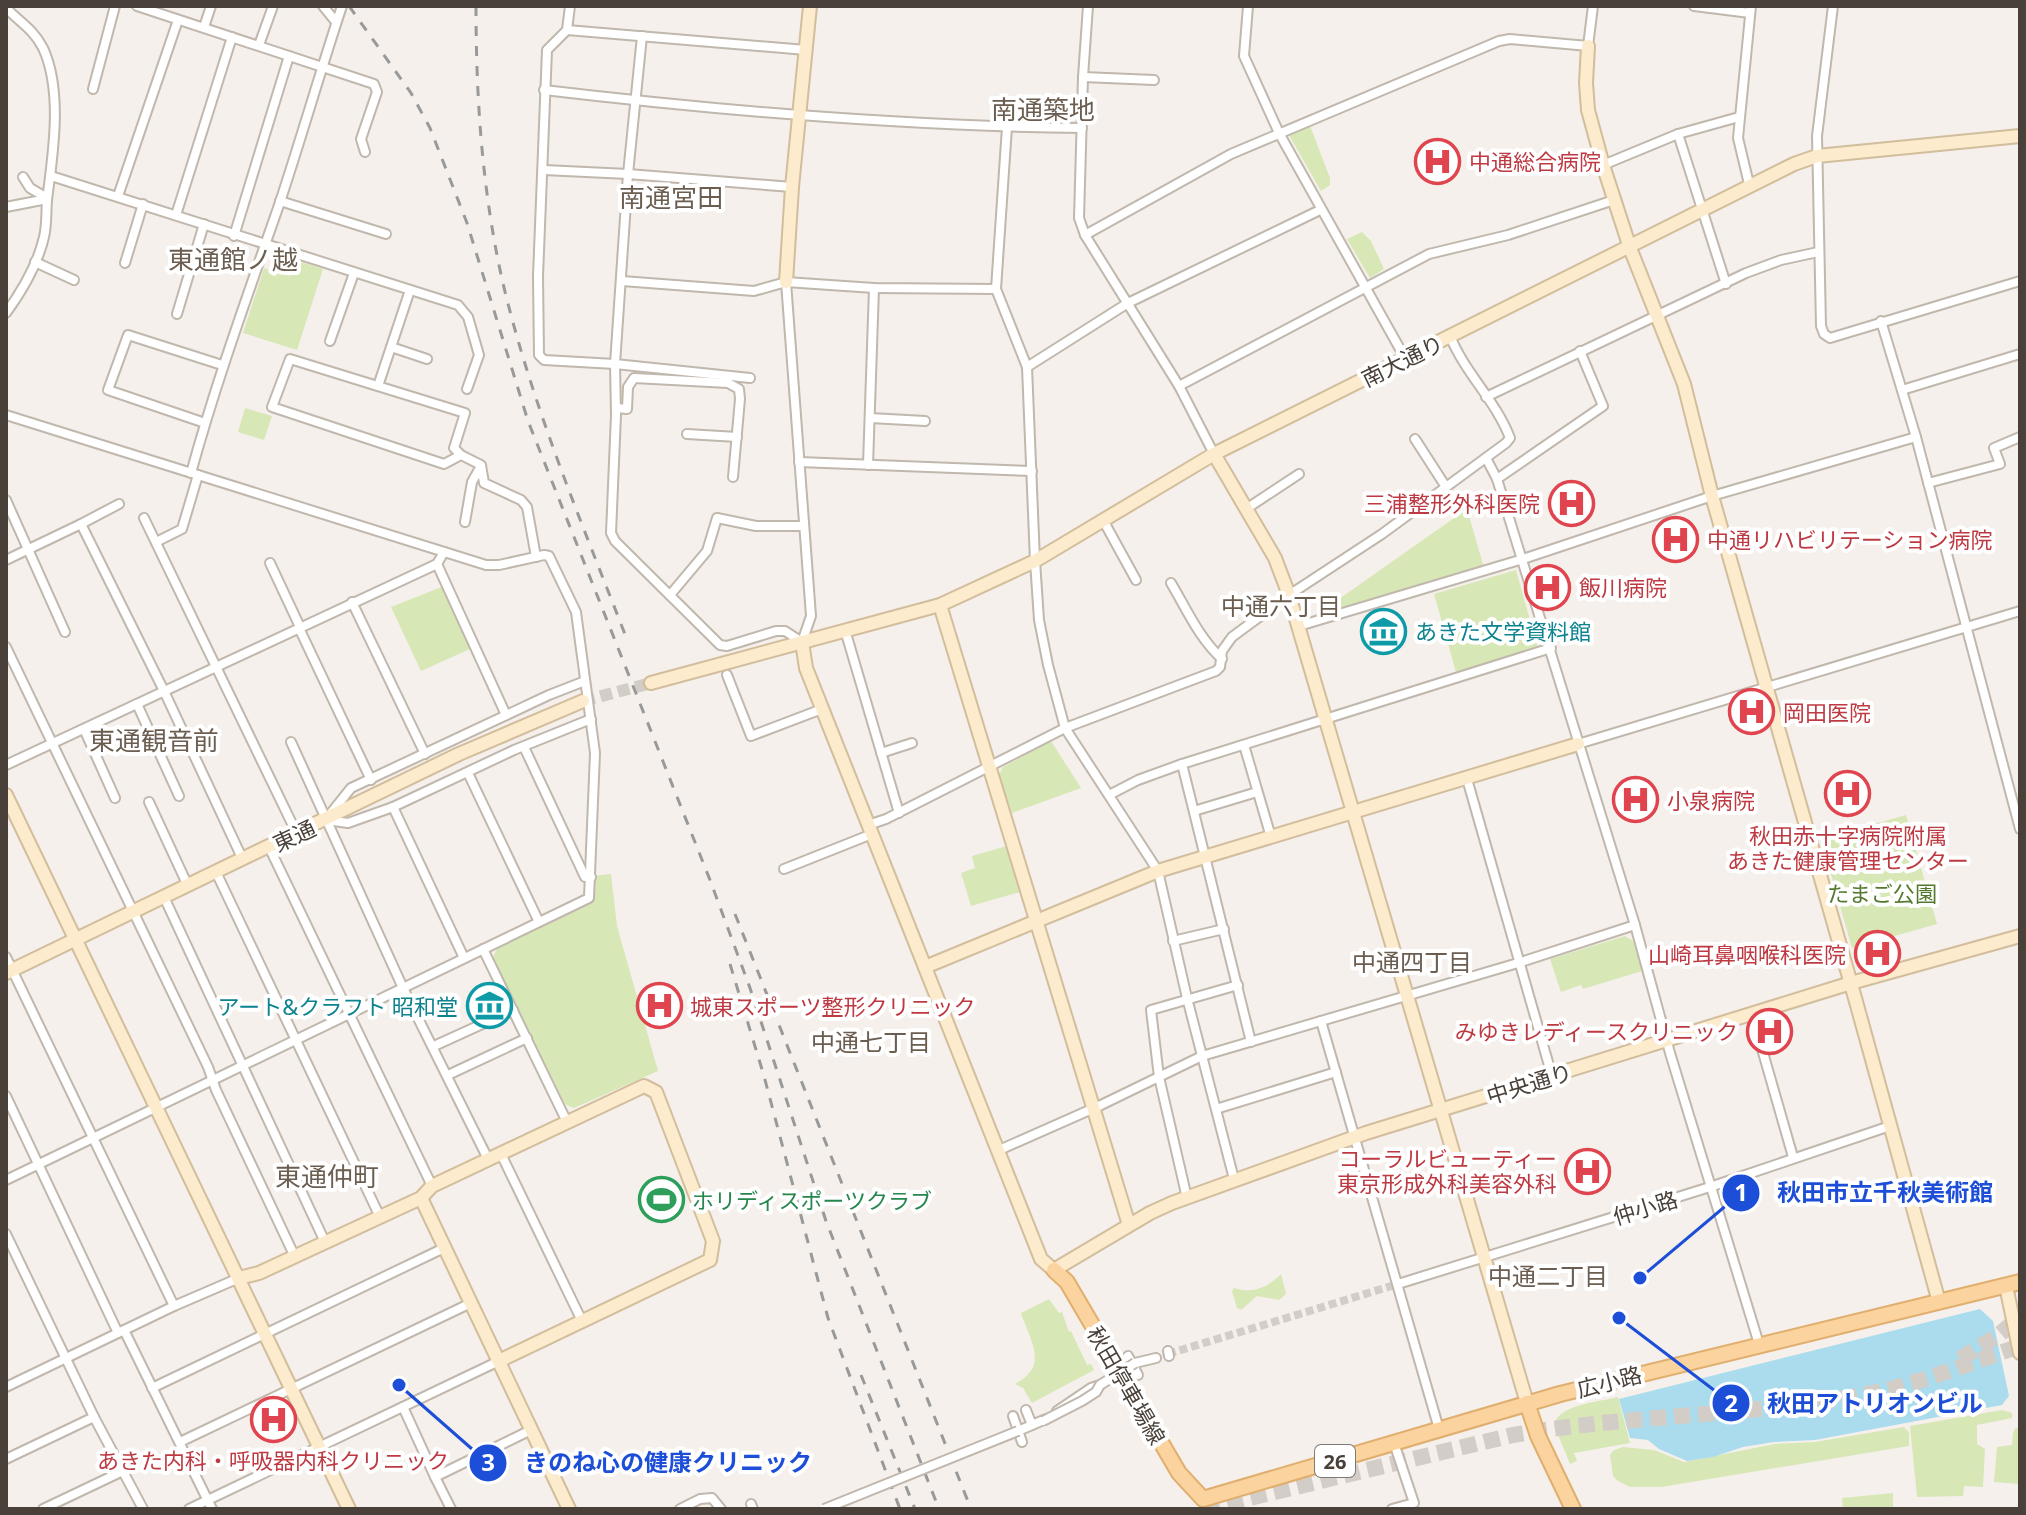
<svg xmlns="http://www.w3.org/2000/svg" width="2026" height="1515" viewBox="0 0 2026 1515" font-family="'Noto Sans','Noto Sans JP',sans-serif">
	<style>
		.green { fill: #d7e7b6 }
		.water { fill: #aadcee }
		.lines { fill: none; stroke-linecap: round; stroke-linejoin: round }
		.street-tunnel { stroke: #d3cdc7; stroke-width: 8; stroke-dasharray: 8 4; stroke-linecap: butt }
		.secondary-tunnel { stroke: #d3cdc7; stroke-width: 12; stroke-dasharray: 12 6; stroke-linecap: butt }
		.highway-tunnel { stroke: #d3cdc7; stroke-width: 16; stroke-dasharray: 16 8; stroke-linecap: butt }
		.street-casing { stroke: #c0b7ad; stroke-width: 12 }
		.secondary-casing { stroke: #d2bd9c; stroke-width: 16 }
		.primary-casing { stroke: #e0ae6e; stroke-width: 18 }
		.street { stroke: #fff; stroke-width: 8 }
		.secondary { stroke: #fcebcd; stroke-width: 12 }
		.primary { stroke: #fad39e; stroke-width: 14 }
		.rail { stroke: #999; stroke-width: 3; stroke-dasharray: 10 10; stroke-linecap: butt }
		.street-bridge-casing { stroke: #c0b7ad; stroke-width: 12; stroke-linecap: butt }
		.street-bridge { stroke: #fff; stroke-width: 8 }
		.labels { text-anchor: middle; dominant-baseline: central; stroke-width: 8; stroke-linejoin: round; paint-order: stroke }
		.shield { fill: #fff; stroke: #807974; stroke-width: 2 }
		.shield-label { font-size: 20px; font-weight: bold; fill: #494039 }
		.health-label { font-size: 22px; fill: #be3a42; stroke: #fff; text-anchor: start }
		.street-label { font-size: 22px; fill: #494039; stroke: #fff }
		.culture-label { font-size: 22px; fill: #0d838f; stroke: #fff; text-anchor: start }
		.park-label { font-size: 22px; fill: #54792d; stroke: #fff }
		.leisure-label { font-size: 22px; fill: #27864d; stroke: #fff; text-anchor: start }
		.neighbourhood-label { font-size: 24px; fill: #6b5d50; stroke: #fff }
		.quarter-label { font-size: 26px; fill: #6b5d50; stroke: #fff }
		.leader { fill: none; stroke: #1d4ed8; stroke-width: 3 }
		.callout-dot { fill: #1d4ed8; stroke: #fff; stroke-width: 3 }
		.mark-label { font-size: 24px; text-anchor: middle; font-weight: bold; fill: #fff }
		.callout-label { font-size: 24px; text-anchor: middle; font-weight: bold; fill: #1d4ed8; stroke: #fff; stroke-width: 8; stroke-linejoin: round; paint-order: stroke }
	</style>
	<rect width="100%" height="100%" fill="#f5f0eb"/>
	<g class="green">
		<polygon points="1310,126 1330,178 1330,185 1321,191 1289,135"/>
		<polygon points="1362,232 1371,241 1384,269 1370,278 1347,239"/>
		<polygon points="295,260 323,269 297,350 243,333 264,268 290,276"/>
		<polygon points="245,408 272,416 264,440 238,432"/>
		<polygon points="1467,509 1484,568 1343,611 1339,599"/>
		<polygon points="1516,570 1538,649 1456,672 1434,594"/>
		<polygon points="444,586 472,648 421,671 391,607"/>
		<polygon points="1051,741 1081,788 1012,813 999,775 1003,767"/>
		<polygon points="1906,815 1937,924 1852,948 1821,839"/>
		<polygon points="1007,846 1020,892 971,906 961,873 975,868 972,856"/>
		<polygon points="611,874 617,926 658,1071 574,1108 565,1104 493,957 497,949 591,903 593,876"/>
		<polygon points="1625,936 1633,941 1642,971 1583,989 1581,985 1561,992 1550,959"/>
		<path d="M1281,1274L1286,1294L1279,1300L1257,1296L1241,1310L1237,1308L1232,1291L1234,1288C1253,1294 1267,1288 1281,1274Z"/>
		<path d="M1049,1299L1059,1313L1062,1312L1069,1332L1071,1331L1087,1365L1091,1364L1094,1370L1032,1403L1023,1388L1015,1384C1050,1366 1030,1341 1021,1313Z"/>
		<path d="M1618,1397L1630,1443L1574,1453L1577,1461L1570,1464L1554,1425C1559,1404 1599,1402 1618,1397Z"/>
		<polygon points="2002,1410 2012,1413 2012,1418 1977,1425 1977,1444 1985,1449 1983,1487 1964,1486 1963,1496 1917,1497 1910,1426"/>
		<polygon points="1904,1427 1909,1432 1909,1446 1661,1487 1630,1487 1618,1481 1613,1476 1610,1455 1614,1450 1623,1447 1654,1450 1684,1462 1775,1444 1815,1442"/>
		<polygon points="2016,1428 2020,1429 2020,1484 1994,1482 1997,1447 2012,1445 2013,1432"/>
		<polygon points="1893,1493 1893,1509 1843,1509 1842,1498"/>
	</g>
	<polygon class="water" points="1980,1309 1993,1321 2009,1396 2002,1405 1815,1440 1774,1442 1743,1447 1713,1457 1687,1461 1659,1449 1648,1440 1630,1438 1619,1399"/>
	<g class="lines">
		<polyline class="street-tunnel" points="1168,1354 1398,1284"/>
		<polyline class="secondary-tunnel" points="583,701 651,683"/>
		<g class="highway-tunnel">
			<polyline points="1960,1359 2000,1334 2020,1317"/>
			<path d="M1204,1509L1513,1435C1629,1415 1747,1416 1863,1395C1917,1385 1969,1363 2020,1346"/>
		</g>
		<defs>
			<g id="street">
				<polyline points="137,6 374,84 377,92 361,139 365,152"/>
				<polyline points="323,6 336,22"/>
				<polyline points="570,6 567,30 547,50 538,276 539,355 544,360 615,364 750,378"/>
				<polyline points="1088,6 1083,77 1079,218 1085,235 1179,386 1214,454"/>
				<polyline points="1248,6 1244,56 1279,133 1405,358"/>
				<polyline points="1694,6 1750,13"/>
				<polyline points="1833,6 1817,136 1821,326 1824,334 1830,338 2020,281"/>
				<path d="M6,8C20,22 34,30 43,48C63,91 53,154 47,200C46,212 47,225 44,237C38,263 22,291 6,313"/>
				<polyline points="204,27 211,6"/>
				<polyline points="567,30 806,50"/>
				<polyline points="642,36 628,174 615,364 616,415 611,533 615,541 720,645 727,646 776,631 785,631 802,642 811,616 786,282"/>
				<polyline points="259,45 273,6"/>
				<polyline points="1083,77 1154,80"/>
				<polyline points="93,89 115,6"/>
				<path d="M544,90C722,111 902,126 1082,128"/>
				<polyline points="1007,127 996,289 1027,367 1035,561 1039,620 1048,665 1065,728 1158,871 1187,998 1234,1179"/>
				<polyline points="1678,134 1726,284"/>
				<polyline points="1603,165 1678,134 1739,117"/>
				<polyline points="544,170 628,174 792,187"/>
				<polyline points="51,176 458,305 468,317 479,355 467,389"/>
				<polyline points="23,177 30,188 47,198"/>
				<polyline points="1749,184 1738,138 1751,6"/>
				<polyline points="118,196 178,20"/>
				<polyline points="280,201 386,234"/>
				<polyline points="6,207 47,199"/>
				<polyline points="176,215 232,37"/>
				<polyline points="1085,235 1231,154 1499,41 1510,39 1588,46 1593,6"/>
				<polyline points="234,236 289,56"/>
				<polyline points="35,262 74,280"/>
				<polyline points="125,263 143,204"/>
				<polyline points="622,281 754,291 786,282 874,288 996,289"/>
				<polyline points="177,314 204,224"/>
				<polyline points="1881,321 1916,437 2020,829"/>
				<polyline points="330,341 354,273"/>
				<polyline points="391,347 427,359"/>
				<polyline points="1027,367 1128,303 1320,210"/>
				<polyline points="378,386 410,290"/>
				<polyline points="1179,386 1429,254 1508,235 1614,200"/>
				<polyline points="1902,390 2020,354"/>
				<polyline points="1486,397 1746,273 1781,260 1818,252"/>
				<polyline points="616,408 627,409 628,387 634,378 728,383 739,389 740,399 733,477"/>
				<polyline points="6,415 486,565 499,565 544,555 549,556 576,612 595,753 589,898 6,1180"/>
				<polyline points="870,418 925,421"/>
				<polyline points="205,423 108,390 128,335 222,365"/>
				<polyline points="687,434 737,437"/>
				<polyline points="1415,439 1446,487"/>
				<polyline points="461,455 454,448 465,413 290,359 272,407 444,464 461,455 481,465 484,483 521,500 527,507 536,557"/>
				<polyline points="1486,458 1497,479 1635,925 1670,1053 1759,1344"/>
				<polyline points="799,462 1032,471"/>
				<polyline points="868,465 874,288"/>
				<path d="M191,473C216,382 248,294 279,205C301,139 320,72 342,6"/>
				<polyline points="1497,479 1603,406 1580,351"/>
				<polyline points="1928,483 2000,464 1994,448 2020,437"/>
				<polyline points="6,500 65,632"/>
				<polyline points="1246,509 1299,474"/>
				<polyline points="144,518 297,834"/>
				<polyline points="1103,520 1136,580"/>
				<polyline points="465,522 472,482 481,466"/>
				<polyline points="81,524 119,504"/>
				<polyline points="156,542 182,529 198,475"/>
				<polyline points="6,560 81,524 164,691 243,860"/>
				<polyline points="270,563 300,627"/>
				<polyline points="437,564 506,715"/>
				<path d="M1171,583C1187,610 1199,638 1222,659"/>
				<polyline points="670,595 707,551 717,518 756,526 804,526"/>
				<polyline points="352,602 425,754"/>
				<polyline points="1299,626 1523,559 1712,496 1916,437"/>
				<polyline points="299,628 371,780"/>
				<polyline points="845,630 899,813"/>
				<polyline points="6,647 208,1067 216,1090 295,1257"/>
				<polyline points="727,675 751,736 822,709"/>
				<polyline points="137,704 179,796"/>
				<polyline points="84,729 115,798"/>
				<polyline points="291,742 403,988 488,1159"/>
				<polyline points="1578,744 2020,611"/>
				<polyline points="1244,745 1271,837"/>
				<polyline points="524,747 585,877 591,877"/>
				<polyline points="881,753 912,743"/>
				<polyline points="1182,764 1251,1042"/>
				<polyline points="6,765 437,564 444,552"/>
				<polyline points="468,773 539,922"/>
				<polyline points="1467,779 1552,1076"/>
				<polyline points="1109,795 1138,780 1182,764 1551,648"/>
				<polyline points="149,802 188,886"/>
				<polyline points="393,807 464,958"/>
				<polyline points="1194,811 1257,792"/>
				<polyline points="331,813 351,788 549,695 585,681"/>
				<polyline points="326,820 348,823 393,807 514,750 591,719"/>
				<path d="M868,825L886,819L1065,728L1216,671L1220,667L1222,651L1232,637L1289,595L1382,534L1506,443L1510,438C1496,401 1465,373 1450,336"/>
				<polyline points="269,847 432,1186"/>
				<polyline points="784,869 872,834"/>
				<polyline points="216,872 380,1217"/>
				<polyline points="164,897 325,1242"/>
				<polyline points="1173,941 1224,929"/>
				<polyline points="483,949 567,1122"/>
				<polyline points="6,957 174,1306"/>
				<polyline points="1752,1014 1793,1157"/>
				<polyline points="1321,1021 1439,1429"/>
				<polyline points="434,1046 513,1010"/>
				<polyline points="448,1075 527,1038"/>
				<polyline points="6,1096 118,1333"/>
				<polyline points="1216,1109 1336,1072"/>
				<polyline points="997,1151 1101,1105 1202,1056 1518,963 1635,925"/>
				<polyline points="501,1154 582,1321"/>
				<polyline points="1187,1198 1159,1077 1151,1010 1238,985"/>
				<polyline points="6,1234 94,1417 143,1509"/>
				<polyline points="1398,1284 1710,1187 1890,1126"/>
				<polyline points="124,1330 212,1509"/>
				<polyline points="1168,1351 1169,1356"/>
				<polyline points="1128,1356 1138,1375"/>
				<polyline points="1135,1363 1156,1358"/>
				<polyline points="6,1387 174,1306 239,1278"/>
				<polyline points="152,1388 444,1248"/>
				<polyline points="403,1407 435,1477"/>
				<polyline points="1026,1410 1032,1425"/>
				<polyline points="1057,1411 1091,1388 1100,1385"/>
				<polyline points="1013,1416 1022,1442"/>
				<polyline points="1018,1431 1046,1419"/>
				<polyline points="180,1442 471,1303"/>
				<polyline points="6,1459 94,1417"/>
				<polyline points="751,1504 753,1509"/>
				<polyline points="43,1509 125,1470"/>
				<polyline points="189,1509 499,1361"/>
				<polyline points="451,1509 435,1477 531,1430"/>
				<polyline points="680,1509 700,1499 712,1498 721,1509"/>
				<polyline points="1392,1509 1414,1503 1394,1443"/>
			</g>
			<g id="secondary">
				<polyline points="1588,46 1586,83 1588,110 1603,165 1630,248 1684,384 1712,496 1855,998 1939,1302"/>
				<polyline points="786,282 792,187 810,6"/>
				<polyline points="1214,454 1275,558 1289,595 1527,1403"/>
				<polyline points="940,605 1129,1225"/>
				<polyline points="802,642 806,668 1041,1259 1054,1270 1150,1213 1172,1203 1366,1133 1851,983 2020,936"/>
				<polyline points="651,683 940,605 1035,561 1214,454 1794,164 1817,156 2020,136"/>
				<polyline points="6,795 349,1509"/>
				<polyline points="925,967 1158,871 1578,744"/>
				<polyline points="6,973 459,754 583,701"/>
				<polyline points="421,1198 569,1509"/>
				<polyline points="239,1278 259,1273 421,1198 432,1186 644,1086 656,1092 713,1241 710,1260 499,1361"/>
				<polyline points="2006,1286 2020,1353"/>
			</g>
			<g id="primary">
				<polyline points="1054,1270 1067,1282 1179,1473 1203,1499 1560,1394 2020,1282"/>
				<polyline points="1527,1403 1538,1436 1573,1509"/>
			</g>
		</defs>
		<use href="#street" class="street-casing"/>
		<use href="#secondary" class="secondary-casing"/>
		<use href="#primary" class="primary-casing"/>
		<use href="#street" class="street"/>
		<use href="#secondary" class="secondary"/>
		<use href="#primary" class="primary"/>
		<g class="rail">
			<polyline points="349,6 411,93 430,128 467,223 528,421 710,880 750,988 826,1221 939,1509"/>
			<path d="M476,6C476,98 482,189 502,279C531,404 582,523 628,642"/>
			<polyline points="735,914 971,1509"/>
			<polyline points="730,964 764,1076 828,1318 900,1509"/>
			<polyline points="861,1375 915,1509"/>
		</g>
		<defs>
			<g id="street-bridge">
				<polyline points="1043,1421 1082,1401 1096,1392 1100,1385 1135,1363"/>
				<polyline points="824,1509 1018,1431"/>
			</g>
		</defs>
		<use href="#street-bridge" class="street-bridge-casing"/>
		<use href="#street-bridge" class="street-bridge"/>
	</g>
	<defs>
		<symbol id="hospital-ring" viewBox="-11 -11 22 22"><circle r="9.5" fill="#fff" stroke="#e0444e" stroke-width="1.5"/><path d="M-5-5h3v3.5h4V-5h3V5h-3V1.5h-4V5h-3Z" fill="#e0444e"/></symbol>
		<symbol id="museum-ring" viewBox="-11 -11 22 22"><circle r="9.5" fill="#fff" stroke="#0f9aa8" stroke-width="1.5"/><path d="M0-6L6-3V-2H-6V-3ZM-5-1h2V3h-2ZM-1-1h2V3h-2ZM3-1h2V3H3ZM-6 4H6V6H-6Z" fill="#0f9aa8"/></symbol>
		<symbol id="stadium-ring" viewBox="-11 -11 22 22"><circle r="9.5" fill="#fff" stroke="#2e9e5b" stroke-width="1.5"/><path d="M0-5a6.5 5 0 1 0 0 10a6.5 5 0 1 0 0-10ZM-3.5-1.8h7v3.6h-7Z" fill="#2e9e5b"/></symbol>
	</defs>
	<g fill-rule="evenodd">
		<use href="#hospital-ring" x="1412" y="136" width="51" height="51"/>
		<use href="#hospital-ring" x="1546" y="478" width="51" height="51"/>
		<use href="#hospital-ring" x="1650" y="514" width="51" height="51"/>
		<use href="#hospital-ring" x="1522" y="562" width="51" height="51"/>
		<use href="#museum-ring" x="1358" y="606" width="51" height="51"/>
		<use href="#hospital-ring" x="1726" y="686" width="51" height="51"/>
		<use href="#hospital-ring" x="1822" y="768" width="51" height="51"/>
		<use href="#hospital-ring" x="1610" y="774" width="51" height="51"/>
		<use href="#hospital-ring" x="1852" y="928" width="51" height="51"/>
		<use href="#museum-ring" x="464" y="980" width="51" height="51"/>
		<use href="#hospital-ring" x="634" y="980" width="51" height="51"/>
		<use href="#hospital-ring" x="1744" y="1006" width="51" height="51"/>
		<use href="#hospital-ring" x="1562" y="1146" width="51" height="51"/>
		<use href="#stadium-ring" x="636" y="1174" width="51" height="51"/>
		<use href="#hospital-ring" x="248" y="1394" width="51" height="51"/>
	</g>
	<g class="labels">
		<rect class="shield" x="1315" y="1445" width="40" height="32" rx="6"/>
		<g class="shield-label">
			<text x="1335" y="1461">26</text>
		</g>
		<g class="health-label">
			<text x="1469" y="161">中通総合病院</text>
			<text x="1540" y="503" text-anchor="end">三浦整形外科医院</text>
			<text x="1707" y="539">中通リハビリテーション病院</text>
			<text x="1579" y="587">飯川病院</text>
			<text x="1783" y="712">岡田医院</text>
			<text x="1667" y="800">小泉病院</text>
			<text x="1848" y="835" text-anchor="middle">秋田赤十字病院附属<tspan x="1848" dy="25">あきた健康管理センター</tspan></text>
			<text x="1846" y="954" text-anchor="end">山崎耳鼻咽喉科医院</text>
			<text x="690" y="1006">城東スポーツ整形クリニック</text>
			<text x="1738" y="1031" text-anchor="end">みゆきレディースクリニック</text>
			<text x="1557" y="1158" text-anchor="end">コーラルビューティー<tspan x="1557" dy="25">東京形成外科美容外科</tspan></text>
			<text x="273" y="1460" text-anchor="middle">あきた内科・呼吸器内科クリニック</text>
		</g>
		<g class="street-label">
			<text transform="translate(1402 360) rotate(-26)">南大通り</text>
			<text transform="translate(294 835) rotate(-25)">東通</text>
			<text transform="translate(1529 1083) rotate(-17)">中央通り</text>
			<text transform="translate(1645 1207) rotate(-17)">仲小路</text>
			<text transform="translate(1609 1381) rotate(-14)">広小路</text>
			<text transform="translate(1127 1385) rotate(60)">秋田停車場線</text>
		</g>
		<g class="culture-label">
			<text x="1415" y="631">あきた文学資料館</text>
			<text x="458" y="1006" text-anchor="end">アート&amp;クラフト 昭和堂</text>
		</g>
		<g class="park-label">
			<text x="1882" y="893">たまご公園</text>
		</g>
		<g class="leisure-label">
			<text x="692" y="1200">ホリディスポーツクラブ</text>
		</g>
		<g class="neighbourhood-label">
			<text x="1281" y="605">中通六丁目</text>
			<text x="1412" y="961">中通四丁目</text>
			<text x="871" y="1041">中通七丁目</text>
			<text x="1548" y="1275">中通二丁目</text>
		</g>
		<g class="quarter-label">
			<text x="1043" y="109">南通築地</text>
			<text x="671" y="197">南通宮田</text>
			<text x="233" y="259">東通館ノ越</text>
			<text x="154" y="740">東通観音前</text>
			<text x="327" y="1176">東通仲町</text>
		</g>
	</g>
	<path class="leader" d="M1640 1278L1741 1193M1619 1318L1731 1403M399 1385L488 1463"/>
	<g class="callout-dot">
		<circle cx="1640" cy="1278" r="8"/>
		<circle cx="1619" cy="1318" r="8"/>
		<circle cx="399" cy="1385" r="8"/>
		<circle cx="1741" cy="1193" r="20"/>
		<circle cx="1731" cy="1403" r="20"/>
		<circle cx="488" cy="1463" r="20"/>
	</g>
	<g class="mark-label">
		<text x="1741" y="1201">1</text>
		<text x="1731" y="1412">2</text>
		<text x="488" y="1471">3</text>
	</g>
	<g class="callout-label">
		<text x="1885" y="1201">秋田市立千秋美術館</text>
		<text x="1875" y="1412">秋田アトリオンビル</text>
		<text x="668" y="1471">きのね心の健康クリニック</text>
	</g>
	<rect width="2026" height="1515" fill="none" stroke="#494039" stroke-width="16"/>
</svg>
